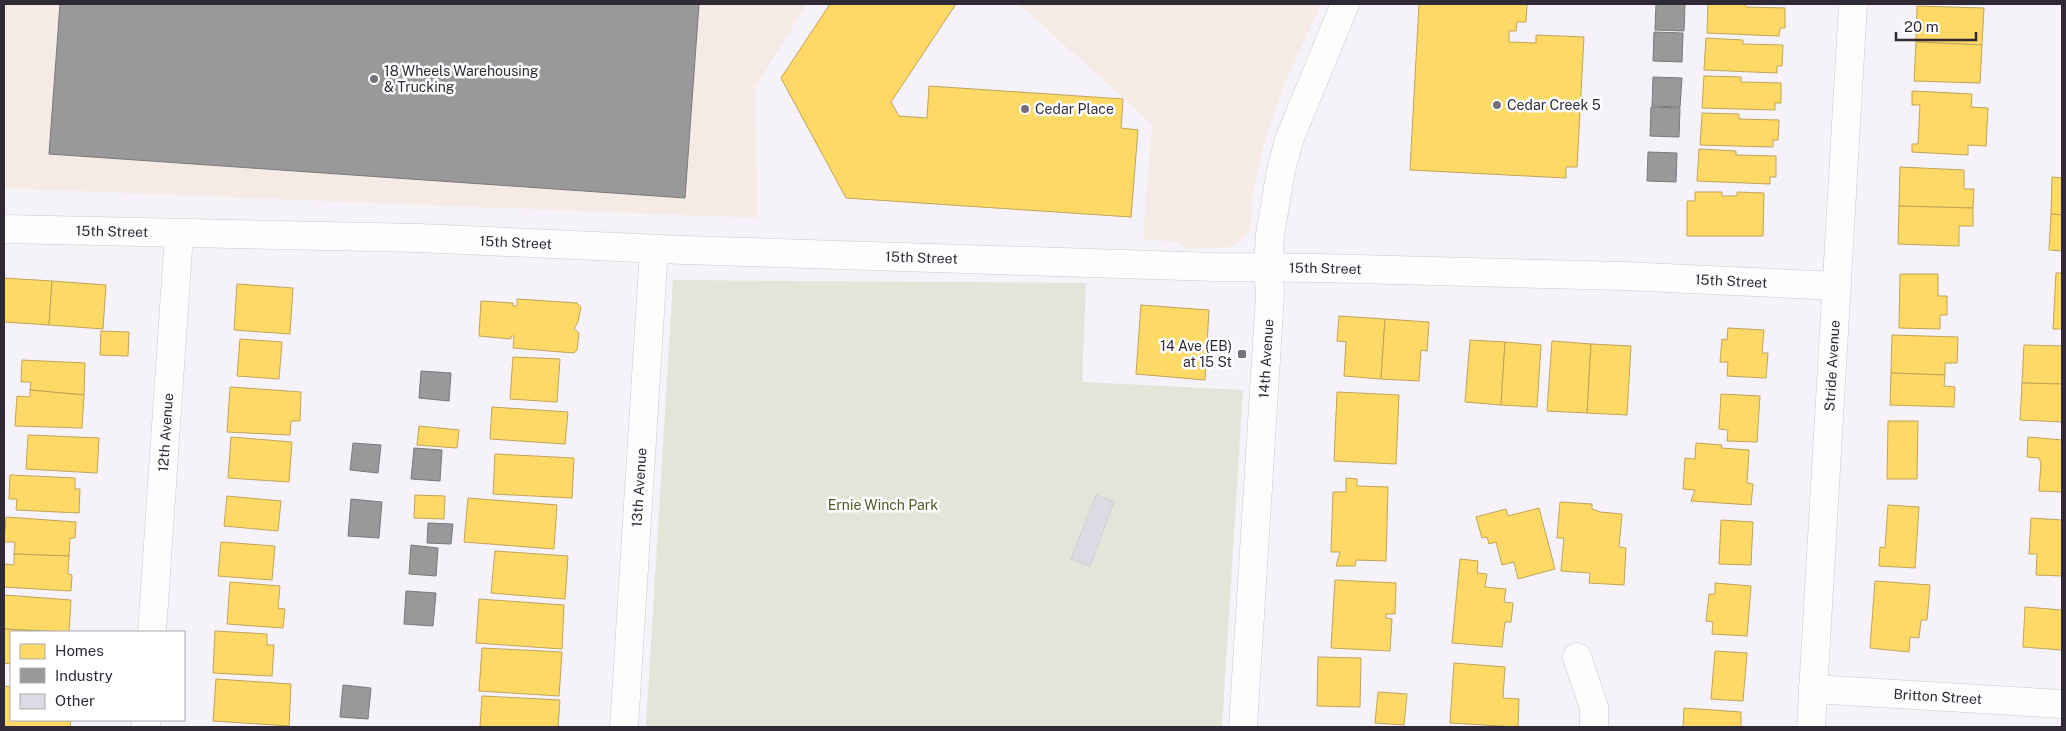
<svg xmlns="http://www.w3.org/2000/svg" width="2066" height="731" viewBox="0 0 2066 731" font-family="'Public Sans',sans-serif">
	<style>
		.industrial { fill: #f6eae4 }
		.green { fill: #e2e5d7 }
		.homes { fill: #ffd966; stroke: #c1a458 }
		.industry { fill: #999; stroke: #7a787c }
		.building { fill: #dddae3; stroke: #d2ced7 }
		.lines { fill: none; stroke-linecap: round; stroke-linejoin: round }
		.minor-casing { stroke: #cac7cf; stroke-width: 29 }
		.minor { stroke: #fefdfe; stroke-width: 28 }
		.poi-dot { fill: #75707b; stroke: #fff; stroke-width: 2 }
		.labels { text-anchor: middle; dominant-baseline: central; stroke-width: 5; stroke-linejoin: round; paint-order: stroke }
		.poi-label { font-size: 14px; fill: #302a37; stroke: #fff; text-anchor: start }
		.street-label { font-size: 14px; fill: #302a37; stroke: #fff }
		.park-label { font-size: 14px; fill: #505927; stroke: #fff }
	</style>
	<rect width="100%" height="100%" fill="#f5f2f9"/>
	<g class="industrial">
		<polygon points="4,4 807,4 756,86 757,218 4,188"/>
		<polygon points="1019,4 1321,4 1286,80 1265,140 1253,190 1250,229 1241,241 1230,247 1189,249 1177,242 1143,239 1152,124"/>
	</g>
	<polygon class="green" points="673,280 1086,283 1082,382 1243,390 1222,727 646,727"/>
	<g class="homes">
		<polygon points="830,4 956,4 891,102 899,116 927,118 929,86 1123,99 1121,128 1138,130 1131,217 846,198 781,78"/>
		<polygon points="1419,4 1527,4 1526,22 1517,22 1516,31 1509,31 1509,42 1536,43 1536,35 1584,37 1577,167 1566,167 1566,178 1410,170"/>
		<polygon points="1708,4 1745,4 1746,7 1785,8 1785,28 1780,28 1779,36 1707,33"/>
		<polygon points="1917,6 1984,8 1982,45 1916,42"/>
		<polygon points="1706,38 1743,40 1743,44 1783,45 1782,66 1777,66 1777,73 1704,70"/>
		<polygon points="1916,42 1982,45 1980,83 1914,81"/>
		<polygon points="1704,76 1741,77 1741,82 1781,83 1781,103 1775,103 1775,110 1702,108"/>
		<polygon points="1912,91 1972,94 1971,107 1988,108 1986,146 1968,145 1968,155 1912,152 1912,144 1918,144 1920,105 1912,105"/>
		<polygon points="1702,113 1739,114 1739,119 1779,120 1778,140 1773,140 1773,147 1700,145"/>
		<polygon points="1699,149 1736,151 1736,155 1776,156 1776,177 1770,177 1770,184 1697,181"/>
		<polygon points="1900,167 1964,170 1964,189 1974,189 1973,208 1899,206"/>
		<polygon points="2052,177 2062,178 2062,215 2051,214"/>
		<polygon points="1695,192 1722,192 1722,196 1737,196 1737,192 1764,193 1763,236 1687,236 1687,201 1695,201"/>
		<polygon points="1899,206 1973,208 1973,226 1959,226 1959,246 1898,244"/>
		<polygon points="2051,214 2062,215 2062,251 2049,250"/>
		<polygon points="2056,273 2062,273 2062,329 2053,329"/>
		<polygon points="1900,274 1938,274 1938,296 1947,296 1947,315 1940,315 1940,329 1899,328"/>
		<polygon points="4,278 52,281 49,325 4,322"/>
		<polygon points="52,281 106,285 103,329 49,325"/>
		<polygon points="237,284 293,288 290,334 234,330"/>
		<polygon points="517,299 577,303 581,307 578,322 574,329 579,333 577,350 574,353 513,348 514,336 511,336 511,339 479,336 481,301 513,303 513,306 517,306"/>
		<polygon points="1141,305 1209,310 1205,380 1136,374"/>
		<polygon points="1339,316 1385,319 1381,379 1344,376 1346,342 1337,341"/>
		<polygon points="1385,319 1429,322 1427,351 1421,350 1419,381 1381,379"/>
		<polygon points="1728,328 1764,330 1762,353 1768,353 1766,378 1727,376 1728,362 1720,362 1722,339 1727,340"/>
		<polygon points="101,331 129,332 128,356 100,355"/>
		<polygon points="1892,335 1958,337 1957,363 1945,363 1945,375 1891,373"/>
		<polygon points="240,339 282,342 279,379 237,376"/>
		<polygon points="1470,340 1505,342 1501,405 1465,402"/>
		<polygon points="1552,341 1591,344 1587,413 1547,411"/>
		<polygon points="1505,342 1541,345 1537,407 1501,405"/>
		<polygon points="1591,344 1631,346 1627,415 1587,413"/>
		<polygon points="2024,345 2062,346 2062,384 2022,383"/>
		<polygon points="513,357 560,359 557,402 510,399"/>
		<polygon points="22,360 85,363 84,395 30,390 31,382 21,382"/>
		<polygon points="1891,373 1945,375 1944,386 1955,387 1954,407 1890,405"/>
		<polygon points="2022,383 2062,384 2062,422 2020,420"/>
		<polygon points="230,387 301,392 300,421 291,421 290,435 227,432"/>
		<polygon points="30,390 84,395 82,428 15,426 17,396 30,397"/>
		<polygon points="1337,392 1399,395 1396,464 1334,461"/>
		<polygon points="1721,394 1760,396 1757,442 1727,441 1728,430 1719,429"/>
		<polygon points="492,407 568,412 565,444 490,439"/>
		<polygon points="1888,421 1918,421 1917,479 1887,479"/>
		<polygon points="419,426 459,430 457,448 417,445"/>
		<polygon points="28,435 99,438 97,473 26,469"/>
		<polygon points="231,437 292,442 289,482 228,478"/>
		<polygon points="2028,437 2062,440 2062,492 2039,491 2041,463 2039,458 2027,457"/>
		<polygon points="1696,443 1722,445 1721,448 1749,450 1747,483 1753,484 1751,505 1691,501 1695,490 1683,489 1685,458 1695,459"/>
		<polygon points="495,454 574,458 572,498 493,494"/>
		<polygon points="10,475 75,478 75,489 80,489 79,513 16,510 17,499 9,499"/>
		<polygon points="1346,478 1357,479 1357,486 1388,487 1386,561 1356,560 1355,566 1336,566 1340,552 1331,552 1333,492 1346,492"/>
		<polygon points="415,495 445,496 444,519 414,518"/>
		<polygon points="227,496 281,501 278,531 224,526"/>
		<polygon points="468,498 557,505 554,549 464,542"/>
		<polygon points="1560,502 1592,504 1592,509 1600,512 1622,514 1619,547 1626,548 1624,585 1589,583 1590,573 1561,571 1564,538 1557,538"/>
		<polygon points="1888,505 1919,507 1915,568 1879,566 1880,547 1885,548"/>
		<polygon points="1539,508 1555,569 1518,579 1514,562 1502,565 1496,542 1489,544 1487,537 1482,538 1476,517 1506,509 1508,516"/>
		<polygon points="6,517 76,522 75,538 70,538 69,556 14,554 15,542 4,542"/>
		<polygon points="2031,518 2062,520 2062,576 2036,575 2037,554 2029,554"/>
		<polygon points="1721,520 1753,522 1751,565 1719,564"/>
		<polygon points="221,542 275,546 272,580 218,576"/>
		<polygon points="495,551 568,556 565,599 491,593"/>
		<polygon points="14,554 69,556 68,574 72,575 71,591 4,587 4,564 14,565"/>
		<polygon points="1460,559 1478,561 1477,573 1487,574 1485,587 1506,589 1504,602 1513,603 1511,622 1505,622 1502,647 1452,643"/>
		<polygon points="1335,580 1396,583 1395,614 1386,614 1386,618 1392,619 1390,651 1331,648"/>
		<polygon points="1875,581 1930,585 1927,620 1921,620 1919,638 1910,637 1909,652 1870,648"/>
		<polygon points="230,582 280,586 278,608 285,609 283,628 227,624"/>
		<polygon points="1715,583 1751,586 1747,636 1712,634 1713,622 1706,621 1709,594 1715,594"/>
		<polygon points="4,595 71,600 69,632 4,629"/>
		<polygon points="479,599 564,605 562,649 476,643"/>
		<polygon points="2025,607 2062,610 2062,650 2023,647"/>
		<polygon points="4,629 54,632 11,632 11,664 4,663"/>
		<polygon points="215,631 267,634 267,645 274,645 272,676 213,673"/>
		<polygon points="482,648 562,652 559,696 479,691"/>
		<polygon points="1715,651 1747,653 1743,701 1711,699"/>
		<polygon points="1318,657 1361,658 1360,707 1317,706"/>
		<polygon points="1454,663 1505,667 1503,698 1519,699 1518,727 1450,723"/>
		<polygon points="216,679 291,684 289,726 213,721"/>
		<polygon points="4,686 11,687 11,720 71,720 70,727 4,727"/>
		<polygon points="1378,692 1407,694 1404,725 1375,723"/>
		<polygon points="482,696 560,700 558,727 480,727"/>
		<polygon points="1684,708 1741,712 1741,727 1683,727"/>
	</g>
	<g class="industry">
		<polygon points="60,4 699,4 685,198 49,154"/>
		<polygon points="1656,4 1685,4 1684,31 1655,30"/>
		<polygon points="1654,32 1683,33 1682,62 1653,61"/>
		<polygon points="1653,77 1682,78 1680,107 1652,106"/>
		<polygon points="1651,107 1680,108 1679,137 1650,136"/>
		<polygon points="1648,152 1677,153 1676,182 1647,181"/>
		<polygon points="421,371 451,373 449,401 419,398"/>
		<polygon points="353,443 381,445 378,473 350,470"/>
		<polygon points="414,448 442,450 440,481 411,479"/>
		<polygon points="351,499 382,502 379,538 348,536"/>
		<polygon points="428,523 453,524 451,544 427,543"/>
		<polygon points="411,545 438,548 436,576 409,574"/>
		<polygon points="406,591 436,593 433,626 404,624"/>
		<polygon points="343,685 371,688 368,719 340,717"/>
	</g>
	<polygon class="building" points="1096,495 1114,502 1090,566 1071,559"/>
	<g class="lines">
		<defs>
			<g id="minor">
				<path id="s1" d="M4,229L419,238L683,250L1216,267L1319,268L1623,276L1837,286"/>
				<path id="s2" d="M152,632L179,234"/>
				<polyline points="1577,657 1594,707 1594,727"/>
				<path id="s3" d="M1813,689L2062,704"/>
				<polyline points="146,727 146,720"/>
				<path id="s4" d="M624,727L654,249"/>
				<path id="s5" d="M1243,727L1270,295L1268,267L1270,235L1281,170L1289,140L1345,4"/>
				<path id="s6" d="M1811,727L1853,4"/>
			</g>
		</defs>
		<use href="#minor" class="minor-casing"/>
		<use href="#minor" class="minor"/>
	</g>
	<g class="poi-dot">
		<circle cx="374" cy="79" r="5"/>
		<circle cx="1497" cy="105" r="5"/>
		<circle cx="1025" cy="109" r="5"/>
		<rect x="1237" y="349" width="10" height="10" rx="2.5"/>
	</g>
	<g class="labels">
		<g class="poi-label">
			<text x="384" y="71">18 Wheels Warehousing<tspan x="384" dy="16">&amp; Trucking</tspan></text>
			<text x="1507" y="105">Cedar Creek 5</text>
			<text x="1035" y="109">Cedar Place</text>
			<text x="1232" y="346" text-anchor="end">14 Ave (EB)<tspan x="1232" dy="16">at 15 St</tspan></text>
		</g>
		<g class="street-label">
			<text stroke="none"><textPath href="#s1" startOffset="108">15th Street</textPath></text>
			<text stroke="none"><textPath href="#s1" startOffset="512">15th Street</textPath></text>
			<text stroke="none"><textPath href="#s1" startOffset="918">15th Street</textPath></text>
			<text stroke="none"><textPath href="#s1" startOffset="1322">15th Street</textPath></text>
			<text stroke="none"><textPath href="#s1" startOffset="1728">15th Street</textPath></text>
			<text stroke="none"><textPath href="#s5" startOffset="369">14th Avenue</textPath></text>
			<text stroke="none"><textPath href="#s6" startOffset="362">Stride Avenue</textPath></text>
			<text stroke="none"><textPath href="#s2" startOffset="200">12th Avenue</textPath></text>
			<text stroke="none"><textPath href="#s4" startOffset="240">13th Avenue</textPath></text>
			<text stroke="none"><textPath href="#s3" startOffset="125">Britton Street</textPath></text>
		</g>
		<g class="park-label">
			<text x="883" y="505">Ernie Winch Park</text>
		</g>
	</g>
	<rect width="2066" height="731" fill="none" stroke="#302a37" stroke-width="10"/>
	<rect x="10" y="631" width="175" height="90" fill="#ffffff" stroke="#acaaaf"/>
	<rect x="20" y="644" width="25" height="15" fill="#ffd966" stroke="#acaaaf"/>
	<text x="55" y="656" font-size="15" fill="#302a37">Homes</text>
	<rect x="20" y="668" width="25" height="15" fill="#999999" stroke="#acaaaf"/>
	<text x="55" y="681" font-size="15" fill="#302a37">Industry</text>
	<rect x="20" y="694" width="25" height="15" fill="#dddae3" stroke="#acaaaf"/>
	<text x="55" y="706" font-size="15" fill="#302a37">Other</text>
	<path d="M1896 32v8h80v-8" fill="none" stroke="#302a37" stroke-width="2.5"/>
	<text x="1904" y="32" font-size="15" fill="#302a37" stroke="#ffffff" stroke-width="4" paint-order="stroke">20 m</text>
</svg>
